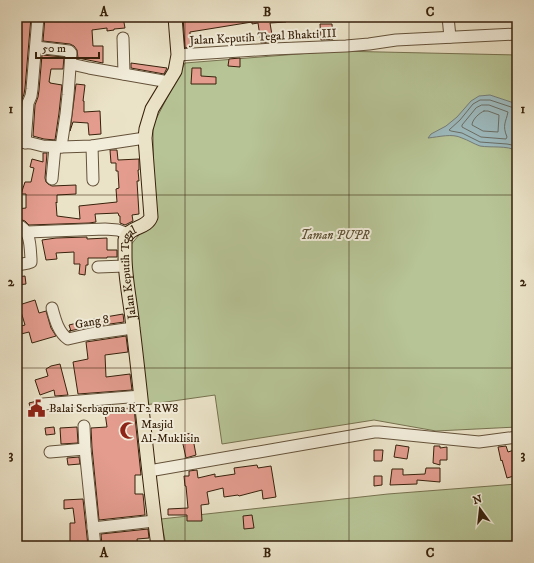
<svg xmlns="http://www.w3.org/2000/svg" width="534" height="563" viewBox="0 0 534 563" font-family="'IM FELL DW Pica',serif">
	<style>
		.green { fill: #b7c496; stroke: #777250 }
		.water { fill: #9dbbc0; stroke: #747d78 }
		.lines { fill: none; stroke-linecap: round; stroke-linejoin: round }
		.shore { stroke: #6a6e66; stroke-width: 1 }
		.building { fill: #e39c8e; stroke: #37210b }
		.minor-casing { stroke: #64523a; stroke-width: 13 }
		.major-casing { stroke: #37210b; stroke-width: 15 }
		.minor { stroke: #f2eddb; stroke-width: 11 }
		.major { stroke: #ebe3c8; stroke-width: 13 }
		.grid { fill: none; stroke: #37210b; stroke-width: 1; stroke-opacity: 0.55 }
		.labels { text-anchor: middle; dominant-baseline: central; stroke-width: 4; stroke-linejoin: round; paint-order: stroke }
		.street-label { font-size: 12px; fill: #37210b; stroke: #f2eddb }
		.park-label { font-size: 12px; font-style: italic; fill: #5d5235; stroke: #f2eddb }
		.poi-label { font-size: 12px; fill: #37210b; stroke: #f2eddb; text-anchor: start }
		.neatline { fill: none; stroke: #37210b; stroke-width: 1.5 }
		.grid-label { font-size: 13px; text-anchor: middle; font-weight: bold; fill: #37210b }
	</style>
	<rect width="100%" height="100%" fill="#ebe3c8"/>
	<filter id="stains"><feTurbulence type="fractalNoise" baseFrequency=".005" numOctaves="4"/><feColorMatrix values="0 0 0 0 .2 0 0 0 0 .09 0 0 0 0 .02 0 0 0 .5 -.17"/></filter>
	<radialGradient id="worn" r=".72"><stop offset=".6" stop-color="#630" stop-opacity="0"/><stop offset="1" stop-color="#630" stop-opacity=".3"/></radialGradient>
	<g class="green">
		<polygon points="336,51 517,55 517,427 436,431 374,420 222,444 215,395 145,405 129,247 154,217 153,125 185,63"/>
		<polygon points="517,484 517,546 166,546 161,519 388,494"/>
	</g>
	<path class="water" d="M490,95L517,104V116L514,121V129L517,136V151C507,145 491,148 480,146C474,144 468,140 462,138C452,133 439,137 428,138L431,134L446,126L457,117L471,101L479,96Z"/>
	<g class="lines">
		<g class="shore">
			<path d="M482,105H489L508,112C506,122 502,125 507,137L506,139L481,137L462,127V125L476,108Z"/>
			<polyline points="517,108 514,108 490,100 480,100 473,104 460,120 449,130 451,131 462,133 480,142 507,144 517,146"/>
			<path d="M484,111H488L499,115L498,132L483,131L472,125C472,120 479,113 484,111Z"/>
		</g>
	</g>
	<g class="building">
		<polygon points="18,17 31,17 25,88 24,94 21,102 19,135 17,135"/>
		<polygon points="45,17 56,17 56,20 75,19 75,17 123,17 125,28 114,29 114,30 107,31 107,28 92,30 93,46 103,46 103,63 78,58 77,50 74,46 70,44 43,41"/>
		<polygon points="183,17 285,17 286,22 270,23 273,41 261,43 258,23 252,24 252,22 190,32 190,47 185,48"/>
		<polygon points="320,24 332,24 333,39 321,40"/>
		<polygon points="42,55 64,57 63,69 51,69 49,82 50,82 50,83 62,85 59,113 55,140 44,139 33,136 35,105 38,97 39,90"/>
		<polygon points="240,58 240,67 228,66 229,59"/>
		<polygon points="131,63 167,68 164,74 131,68"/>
		<polygon points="192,68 201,68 201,76 216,77 216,84 191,84"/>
		<polygon points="76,84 85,85 83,101 84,101 84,112 100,111 101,134 89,135 88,123 73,122 70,131"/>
		<polygon points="110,150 117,150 118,160 139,159 139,170 138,170 139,181 137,181 139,214 132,215 133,221 125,225 120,223 120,216 119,216 118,213 95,214 96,222 89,223 29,225 25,221 17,218 17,209 26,208 26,194 21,194 25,182 31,182 34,168 30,167 32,159 43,162 43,153 47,153 45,178 46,182 48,184 52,186 76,185 76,194 57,195 57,203 56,202 57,216 80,219 79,206 117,202 116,189 119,188 118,171 116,171 116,163 111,163"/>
		<polygon points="87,237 87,239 107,238 107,250 117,250 117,257 107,257 107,258 88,258 88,265 86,265 85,275 79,274 80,264 74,264 74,252 56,253 57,259 46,260 42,240 56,238"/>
		<polygon points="25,276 26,284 17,285 17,277"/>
		<polygon points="35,300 39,313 46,311 51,328 56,336 32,343 29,332 17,335 17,327 25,325 19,305"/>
		<polygon points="123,314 124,322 89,327 69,331 71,331 69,325 94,319"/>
		<polygon points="126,336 128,352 105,355 106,377 130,374 132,390 78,394 73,362 88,359 86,342"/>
		<polygon points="60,364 68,395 55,396 54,390 40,395 35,380 48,376 46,369 51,366"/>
		<polygon points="37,401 36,404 37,408 40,410 42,411 43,412 32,415 29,403"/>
		<polygon points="113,405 114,409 134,408 141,475 135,475 135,494 143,494 145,515 99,520 92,448 91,428 107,427 104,406"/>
		<polygon points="54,427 55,434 46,435 45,428"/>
		<polygon points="77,427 78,443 61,444 60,428"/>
		<polygon points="192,433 196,455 186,458 181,435"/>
		<polygon points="396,445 409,447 407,459 394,457"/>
		<polygon points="434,446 440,446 440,448 447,447 447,460 440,460 440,465 433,463"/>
		<polygon points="506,446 508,452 517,449 517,475 507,478 502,460 501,461 498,447"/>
		<polygon points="374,450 383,450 382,461 374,461"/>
		<polygon points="79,457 80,464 68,465 67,458"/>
		<polygon points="257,465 258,468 271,466 276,497 263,499 262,490 239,496 238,495 224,497 223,488 207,492 209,504 201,505 202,521 187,521 187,515 168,515 168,509 188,508 186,486 185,486 184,476 189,476 189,471 197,470 198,478 215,474 215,477 235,474 234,468"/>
		<polygon points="426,468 440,468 440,482 417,480 417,484 390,485 392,469 403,469 403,475 425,474"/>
		<polygon points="374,476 382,476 382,485 374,486"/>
		<polygon points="83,499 88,546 70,546 70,523 75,523 73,508 64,509 64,500"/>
		<polygon points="252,515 254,528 244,529 243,516"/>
		<polygon points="148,529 149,538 137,539 138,546 102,546 101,534"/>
	</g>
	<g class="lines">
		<defs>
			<g id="minor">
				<polyline points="448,17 450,37"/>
				<polyline points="123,38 124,74"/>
				<polyline points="36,47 69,51 71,53 68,95 66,114 61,147"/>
				<polyline points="178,55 273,49 346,46 369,44 396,40 517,34"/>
				<polyline points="71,64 89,68 169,82"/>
				<polyline points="17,142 31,143 43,146 61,147 92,146 145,138"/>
				<polyline points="25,143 28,103 31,96 32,89 38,17"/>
				<polyline points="92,146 93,180"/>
				<polyline points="52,179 55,147"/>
				<path d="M17,225C31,229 30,247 31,259V262L28,263L17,265"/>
				<polyline points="27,232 105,229 118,230 128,234"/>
				<polyline points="98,267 125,266"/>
				<path d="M52,308C55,319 58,332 68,339L90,334L133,328"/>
				<polyline points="43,404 141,396"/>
				<polyline points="84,426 85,449"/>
				<polyline points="50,452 85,449 95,546"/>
				<polyline points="149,471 374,432 379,432 479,442 517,437"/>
				<polyline points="93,528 154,521"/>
			</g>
			<g id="major">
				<path id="s1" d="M158,546C148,474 142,401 133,328C131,304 125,280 125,256C125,251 125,245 125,240C128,226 147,229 151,217L145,138L146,129L152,109L175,71L178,55L175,17"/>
			</g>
		</defs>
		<use href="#minor" class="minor-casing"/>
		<use href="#major" class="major-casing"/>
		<use href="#minor" class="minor"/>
		<use href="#major" class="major"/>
	</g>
	<path class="grid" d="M185,17V546M349,17V546M17,195H517M17,368H517"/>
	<defs>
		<symbol id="civic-bare" viewBox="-9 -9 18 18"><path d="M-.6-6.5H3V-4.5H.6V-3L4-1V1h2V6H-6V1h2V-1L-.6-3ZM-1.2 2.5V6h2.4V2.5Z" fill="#8f2418" stroke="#f2eddb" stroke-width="2.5" paint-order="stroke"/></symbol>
		<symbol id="mosque-bare" viewBox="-9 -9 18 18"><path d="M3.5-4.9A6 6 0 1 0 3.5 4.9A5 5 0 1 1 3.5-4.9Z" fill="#8f2418" stroke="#f2eddb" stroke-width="2.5" paint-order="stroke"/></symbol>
	</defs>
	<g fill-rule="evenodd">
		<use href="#civic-bare" x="24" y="396" width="25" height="25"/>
		<use href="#mosque-bare" x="116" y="418" width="25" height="25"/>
	</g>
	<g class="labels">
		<g class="street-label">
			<text transform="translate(263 37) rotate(-3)">Jalan Keputih Tegal Bhakti III</text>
			<text stroke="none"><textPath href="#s1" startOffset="276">Jalan Keputih Tegal</textPath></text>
			<text transform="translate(92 322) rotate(-10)">Gang 8</text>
		</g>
		<g class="park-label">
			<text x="335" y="235">Taman PUPR</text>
		</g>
		<g class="poi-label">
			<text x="49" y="408">Balai Serbaguna RT2 RW8</text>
			<text x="141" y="424">Masjid<tspan x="141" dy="14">Al-Muklisin</tspan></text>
		</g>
	</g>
	<rect width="534" height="563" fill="none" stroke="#ebe3c8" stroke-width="44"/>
	<g transform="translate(480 509) rotate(345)" stroke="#f2eddb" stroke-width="3" paint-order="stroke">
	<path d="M0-3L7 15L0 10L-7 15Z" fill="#37210b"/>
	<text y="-6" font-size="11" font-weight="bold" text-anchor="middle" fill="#37210b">N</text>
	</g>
	<path d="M36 52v6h63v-6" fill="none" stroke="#37210b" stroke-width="2"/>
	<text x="42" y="52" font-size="12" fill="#37210b" stroke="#f2eddb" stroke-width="3" paint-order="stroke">50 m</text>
	<rect x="22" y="22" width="490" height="519" class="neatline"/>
	<g class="grid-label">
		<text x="104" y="16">A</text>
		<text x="267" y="16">B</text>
		<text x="430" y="16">C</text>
		<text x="11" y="113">1</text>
		<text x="523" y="113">1</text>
		<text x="11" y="286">2</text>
		<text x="523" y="286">2</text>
		<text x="11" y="459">3</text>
		<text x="523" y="459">3</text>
		<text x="104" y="557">A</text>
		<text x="267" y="557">B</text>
		<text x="430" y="557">C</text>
	</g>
	<rect width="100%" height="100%" filter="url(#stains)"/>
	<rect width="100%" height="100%" fill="url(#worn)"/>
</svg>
